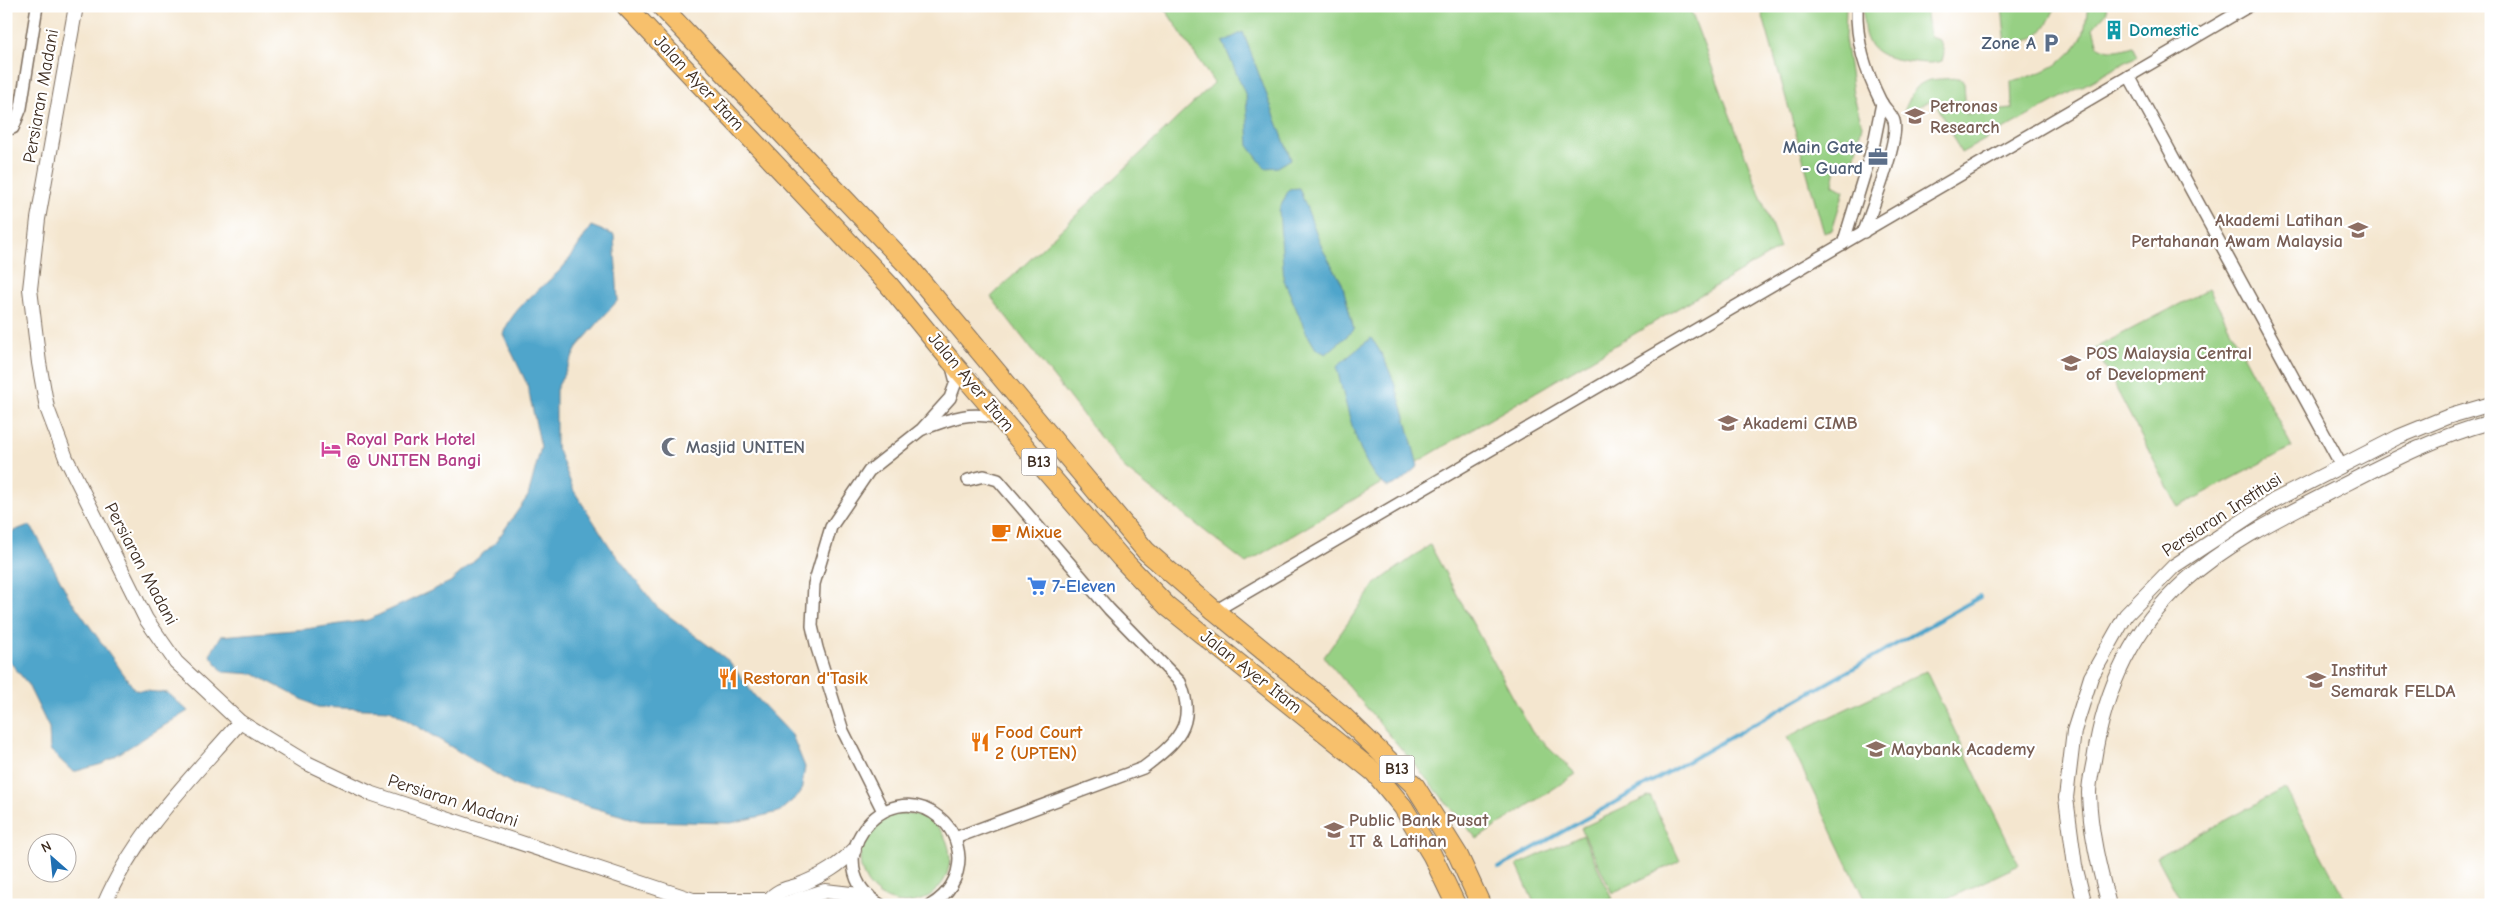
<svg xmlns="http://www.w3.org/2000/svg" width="2497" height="911" viewBox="0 0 2497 911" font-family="'Comic Neue',sans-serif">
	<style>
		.green { fill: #97d084; stroke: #697d51 }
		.water { fill: #4fa5cb; stroke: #456874 }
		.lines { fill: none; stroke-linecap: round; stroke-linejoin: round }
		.stream { stroke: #4fa5cb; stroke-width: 4 }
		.minor-casing { stroke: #7c6c5c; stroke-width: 14 }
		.tertiary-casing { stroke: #7c6c5c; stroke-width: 16 }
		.primary-casing { stroke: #7c6c5c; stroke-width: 21 }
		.minor { stroke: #fff; stroke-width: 11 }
		.tertiary { stroke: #fff; stroke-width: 14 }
		.primary { stroke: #f7c06c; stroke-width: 19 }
		.labels { text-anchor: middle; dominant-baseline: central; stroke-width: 4.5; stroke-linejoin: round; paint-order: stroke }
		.shield { fill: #fff; stroke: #766a62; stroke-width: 1 }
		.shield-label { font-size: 16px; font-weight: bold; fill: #3b2a1e }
		.culture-label { font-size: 18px; font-weight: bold; fill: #0d838f; stroke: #fff; text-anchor: start }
		.service-label { font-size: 18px; font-weight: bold; fill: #4e5e75; stroke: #fff; text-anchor: end }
		.street-label { font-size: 18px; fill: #3b2a1e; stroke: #fff }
		.education-label { font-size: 18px; font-weight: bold; fill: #785e54; stroke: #fff; text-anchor: start }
		.hotel-label { font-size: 18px; font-weight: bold; fill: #b23c85; stroke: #fff; text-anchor: start }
		.worship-label { font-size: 18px; font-weight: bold; fill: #5b616d; stroke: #fff; text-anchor: start }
		.food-label { font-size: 18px; font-weight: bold; fill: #c56008; stroke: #fff; text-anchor: start }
		.shop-label { font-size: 18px; font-weight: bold; fill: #366cbe; stroke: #fff; text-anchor: start }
	</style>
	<rect width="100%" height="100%" fill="#fff"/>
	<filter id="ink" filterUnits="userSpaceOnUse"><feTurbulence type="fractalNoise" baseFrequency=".02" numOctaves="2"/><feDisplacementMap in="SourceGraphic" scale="10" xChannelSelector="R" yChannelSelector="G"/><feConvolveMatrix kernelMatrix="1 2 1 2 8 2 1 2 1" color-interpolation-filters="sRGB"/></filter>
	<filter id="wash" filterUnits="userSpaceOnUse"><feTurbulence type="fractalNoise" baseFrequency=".0096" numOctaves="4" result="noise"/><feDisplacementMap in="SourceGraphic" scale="20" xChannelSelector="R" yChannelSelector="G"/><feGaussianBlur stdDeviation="1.12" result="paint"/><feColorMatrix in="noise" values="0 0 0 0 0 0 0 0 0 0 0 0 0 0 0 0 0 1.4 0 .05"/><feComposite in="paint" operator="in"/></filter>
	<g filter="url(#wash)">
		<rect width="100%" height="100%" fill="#f4e6cf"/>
		<g class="green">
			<polygon points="1163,6 1689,6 1780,248 1246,563 1124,468 991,297 1214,83"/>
			<polygon points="1760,6 1846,6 1845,38 1853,93 1862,125 1853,164 1836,167 1833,185 1844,191 1832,230 1824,233"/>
			<path d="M1864,6H1926L1930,37L1940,40L1944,53L1942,61C1930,65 1919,62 1907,61C1870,56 1861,43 1864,6Z"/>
			<path d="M2002,6H2056C2044,33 2037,41 2006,46Z"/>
			<path d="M2088,6H2106L2107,12L2093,28L2098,46C2110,52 2119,51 2132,46L2137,56L1961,153L1934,99L1903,114C1918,77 1921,80 1960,78L1964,83L1966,114L2012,109L2011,81C2040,75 2068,64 2082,37C2086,28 2086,16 2088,6Z"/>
			<polygon points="2209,289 2292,447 2178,507 2095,348"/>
			<polygon points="1430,545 1532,732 1576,774 1477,839 1324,657 1375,584"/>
			<polygon points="1926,671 2019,865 1935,905 1867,905 1787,737"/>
			<polygon points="2285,788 2348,905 2183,905 2157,857"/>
			<polygon points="1650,796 1680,861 1612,893 1581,828"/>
			<circle cx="905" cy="858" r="45"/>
			<polygon points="1583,835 1612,899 1600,905 1535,905 1517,865"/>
		</g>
		<g class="water">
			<polygon points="1243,32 1291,159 1278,167 1265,168 1249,147 1246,96 1223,42"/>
			<polygon points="1299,188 1323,250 1342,283 1354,330 1326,354 1316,349 1306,332 1284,280 1279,210 1289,189"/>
			<path d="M591,226L614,235L618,300L578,346L556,390V445L574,491L612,550L657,607L729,661L754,695L792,735L805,767L801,793L779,812L731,823L641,821L516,786L390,710L317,707L254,674L223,672L210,655L221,636L306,629L368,620L450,582L495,543L528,496L541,447L527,384L503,334C514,305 541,290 562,268C573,256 582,239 591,226Z"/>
			<path d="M1371,338C1395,368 1408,429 1418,466L1400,482L1388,487C1361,477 1344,396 1337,369L1338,365Z"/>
			<polygon points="29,525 35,532 69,597 135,690 168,693 188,711 102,764 73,772 50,750 49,728 27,683 6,657 6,534"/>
		</g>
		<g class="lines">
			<polyline class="stream" points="1498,868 1980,597"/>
		</g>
	</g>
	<g filter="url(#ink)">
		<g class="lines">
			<defs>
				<g id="minor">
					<path d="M1857,6C1856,42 1865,70 1881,102C1884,108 1892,114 1894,121C1900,139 1871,211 1864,232"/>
					<polyline points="2129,76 2341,465"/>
					<polyline points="6,129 13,128 21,108 37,6"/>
					<polyline points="1843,244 1874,143 1882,103"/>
					<path d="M923,429C952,418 969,411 999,418"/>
					<polyline points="1215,611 2249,6"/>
					<polyline points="883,811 843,731 817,648 812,626 814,584 831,527 869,471 922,429 950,398 956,382 952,367"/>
					<path d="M955,838L1143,768C1176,743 1198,725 1180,682L1109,609L998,480L984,476L968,480"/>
					<path d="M881,905C813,866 884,771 940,818C952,828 958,842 959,858C959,878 948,895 931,905"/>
				</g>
				<g id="tertiary">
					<polyline points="76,6 38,219 30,289 39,363 47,408 66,458 146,619 176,662 240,722 307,763 370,793 693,900 769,900 781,905"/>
					<path d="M769,900C780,887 789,890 804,883C825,874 838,866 854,850"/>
					<path d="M104,905C134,834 190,780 240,722"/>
					<polyline points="781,905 825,891 868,896"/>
					<polyline points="2085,905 2075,866 2066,798 2074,731 2091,677 2126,615 2174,566 2273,501 2398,437 2447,417 2491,404"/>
					<path d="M2109,905C2099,868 2090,831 2089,793C2089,783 2092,771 2094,760C2104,691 2132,629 2184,582C2226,544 2279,518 2328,493C2381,466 2434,437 2491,422"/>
				</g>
				<g id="primary">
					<polyline points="626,6 889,285 951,361 1121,558 1167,606 1374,772 1403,807 1432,855 1456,905"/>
					<polyline points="661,6 911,269 1146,551 1215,611 1342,715 1415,786 1458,855 1481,905"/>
				</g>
			</defs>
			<use href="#minor" class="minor-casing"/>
			<use href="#tertiary" class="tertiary-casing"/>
			<use href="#primary" class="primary-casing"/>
			<use href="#minor" class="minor"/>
			<use href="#tertiary" class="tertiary"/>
			<use href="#primary" class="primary"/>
		</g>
	</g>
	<defs>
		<symbol id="building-bare" viewBox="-9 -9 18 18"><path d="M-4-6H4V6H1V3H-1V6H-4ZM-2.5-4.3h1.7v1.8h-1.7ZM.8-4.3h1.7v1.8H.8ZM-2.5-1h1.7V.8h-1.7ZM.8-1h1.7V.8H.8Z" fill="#0f9aa8" stroke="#fff" stroke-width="2.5" paint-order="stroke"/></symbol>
		<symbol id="parking-bare" viewBox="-9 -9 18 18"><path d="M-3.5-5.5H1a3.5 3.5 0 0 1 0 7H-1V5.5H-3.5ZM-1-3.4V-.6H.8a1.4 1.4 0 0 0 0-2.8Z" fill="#5c6f8a" stroke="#fff" stroke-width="2.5" paint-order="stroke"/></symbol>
		<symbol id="university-bare" viewBox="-9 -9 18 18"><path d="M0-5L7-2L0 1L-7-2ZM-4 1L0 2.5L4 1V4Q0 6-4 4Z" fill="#8d6e63" stroke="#fff" stroke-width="2.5" paint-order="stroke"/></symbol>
		<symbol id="office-bare" viewBox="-9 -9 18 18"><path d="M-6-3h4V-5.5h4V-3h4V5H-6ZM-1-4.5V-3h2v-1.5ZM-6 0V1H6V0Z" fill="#5c6f8a" stroke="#fff" stroke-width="2.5" paint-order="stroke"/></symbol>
		<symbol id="mosque-bare" viewBox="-9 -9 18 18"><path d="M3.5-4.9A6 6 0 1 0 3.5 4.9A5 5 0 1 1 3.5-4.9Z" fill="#6b7280" stroke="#fff" stroke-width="2.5" paint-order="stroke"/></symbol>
		<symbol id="hotel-bare" viewBox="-9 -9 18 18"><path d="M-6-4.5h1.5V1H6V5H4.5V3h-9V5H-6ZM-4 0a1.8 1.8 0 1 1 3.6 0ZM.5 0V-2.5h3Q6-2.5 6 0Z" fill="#d1479c" stroke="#fff" stroke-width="2.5" paint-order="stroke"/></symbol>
		<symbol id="cafe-bare" viewBox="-9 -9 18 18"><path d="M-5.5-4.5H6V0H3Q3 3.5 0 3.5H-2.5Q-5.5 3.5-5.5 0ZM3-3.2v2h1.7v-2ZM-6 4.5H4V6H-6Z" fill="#e8710a" stroke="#fff" stroke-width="2.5" paint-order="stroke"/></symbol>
		<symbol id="supermarket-bare" viewBox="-9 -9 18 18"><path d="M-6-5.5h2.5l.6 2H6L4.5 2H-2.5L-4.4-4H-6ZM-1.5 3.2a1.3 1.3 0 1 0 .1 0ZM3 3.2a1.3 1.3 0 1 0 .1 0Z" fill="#3f7fe0" stroke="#fff" stroke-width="2.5" paint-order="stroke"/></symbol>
		<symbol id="restaurant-bare" viewBox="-9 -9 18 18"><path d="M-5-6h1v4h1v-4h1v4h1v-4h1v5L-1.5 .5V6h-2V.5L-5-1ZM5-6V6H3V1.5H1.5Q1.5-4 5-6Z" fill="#e8710a" stroke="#fff" stroke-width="2.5" paint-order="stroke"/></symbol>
	</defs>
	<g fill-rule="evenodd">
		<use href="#building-bare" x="2100" y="16" width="28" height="28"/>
		<use href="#parking-bare" x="2037" y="29" width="28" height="28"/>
		<use href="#university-bare" x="1901" y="102" width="28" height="28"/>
		<use href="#office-bare" x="1864" y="143" width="28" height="28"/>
		<use href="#university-bare" x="2344" y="216" width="28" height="28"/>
		<use href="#university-bare" x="2057" y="349" width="28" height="28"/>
		<use href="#university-bare" x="1714" y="409" width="28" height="28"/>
		<use href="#mosque-bare" x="657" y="433" width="28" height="28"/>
		<use href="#hotel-bare" x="317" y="435" width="28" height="28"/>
		<use href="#cafe-bare" x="987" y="518" width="28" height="28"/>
		<use href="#supermarket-bare" x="1023" y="572" width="28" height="28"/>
		<use href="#restaurant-bare" x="714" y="664" width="28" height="28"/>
		<use href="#university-bare" x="2302" y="666" width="28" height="28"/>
		<use href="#restaurant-bare" x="966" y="728" width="28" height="28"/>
		<use href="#university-bare" x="1862" y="735" width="28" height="28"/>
		<use href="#university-bare" x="1320" y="816" width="28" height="28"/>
	</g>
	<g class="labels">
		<g class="shield">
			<rect x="1021.5" y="448.5" width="35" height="27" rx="4"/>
			<rect x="1379.5" y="755.5" width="35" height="27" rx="4"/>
		</g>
		<g class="shield-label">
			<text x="1039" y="462">B13</text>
			<text x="1397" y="769">B13</text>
		</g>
		<g class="culture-label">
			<text x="2129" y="30">Domestic</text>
		</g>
		<g class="service-label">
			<text x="2036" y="43">Zone A</text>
			<text x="1863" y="147">Main Gate<tspan x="1863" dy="21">- Guard</tspan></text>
		</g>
		<g class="street-label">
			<text transform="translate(699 83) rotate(47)">Jalan Ayer Itam</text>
			<text transform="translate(41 96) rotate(-80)">Persiaran Madani</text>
			<text transform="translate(971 382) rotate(50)">Jalan Ayer Itam</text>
			<text transform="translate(2222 515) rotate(-33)">Persiaran Institusi</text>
			<text transform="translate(141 564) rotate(62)">Persiaran Madani</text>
			<text transform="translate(1251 672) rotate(38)">Jalan Ayer Itam</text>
			<text transform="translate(453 801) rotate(18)">Persiaran Madani</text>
		</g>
		<g class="education-label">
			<text x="1930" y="106">Petronas<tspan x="1930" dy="21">Research</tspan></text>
			<text x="2343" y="220" text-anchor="end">Akademi Latihan<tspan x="2343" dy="21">Pertahanan Awam Malaysia</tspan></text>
			<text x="2086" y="353">POS Malaysia Central<tspan x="2086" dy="21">of Development</tspan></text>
			<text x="1743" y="423">Akademi CIMB</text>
			<text x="2331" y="670">Institut<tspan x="2331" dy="21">Semarak FELDA</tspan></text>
			<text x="1891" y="749">Maybank Academy</text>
			<text x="1349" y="820">Public Bank Pusat<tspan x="1349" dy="21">IT &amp; Latihan</tspan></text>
		</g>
		<g class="hotel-label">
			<text x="346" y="439">Royal Park Hotel<tspan x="346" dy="21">@ UNITEN Bangi</tspan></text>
		</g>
		<g class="worship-label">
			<text x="686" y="447">Masjid UNITEN</text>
		</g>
		<g class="food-label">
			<text x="1016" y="532">Mixue</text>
			<text x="743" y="678">Restoran d'Tasik</text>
			<text x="995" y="732">Food Court<tspan x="995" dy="21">2 (UPTEN)</tspan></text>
		</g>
		<g class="shop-label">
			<text x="1052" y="586">7-Eleven</text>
		</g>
	</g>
	<rect width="2497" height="911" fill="none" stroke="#fff" stroke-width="25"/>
	<g transform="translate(52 858) rotate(333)"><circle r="24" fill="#ffffff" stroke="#b1aaa5"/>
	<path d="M0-4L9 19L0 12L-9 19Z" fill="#1f6fb2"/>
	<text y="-8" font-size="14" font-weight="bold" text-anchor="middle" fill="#3b2a1e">N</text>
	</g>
</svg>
